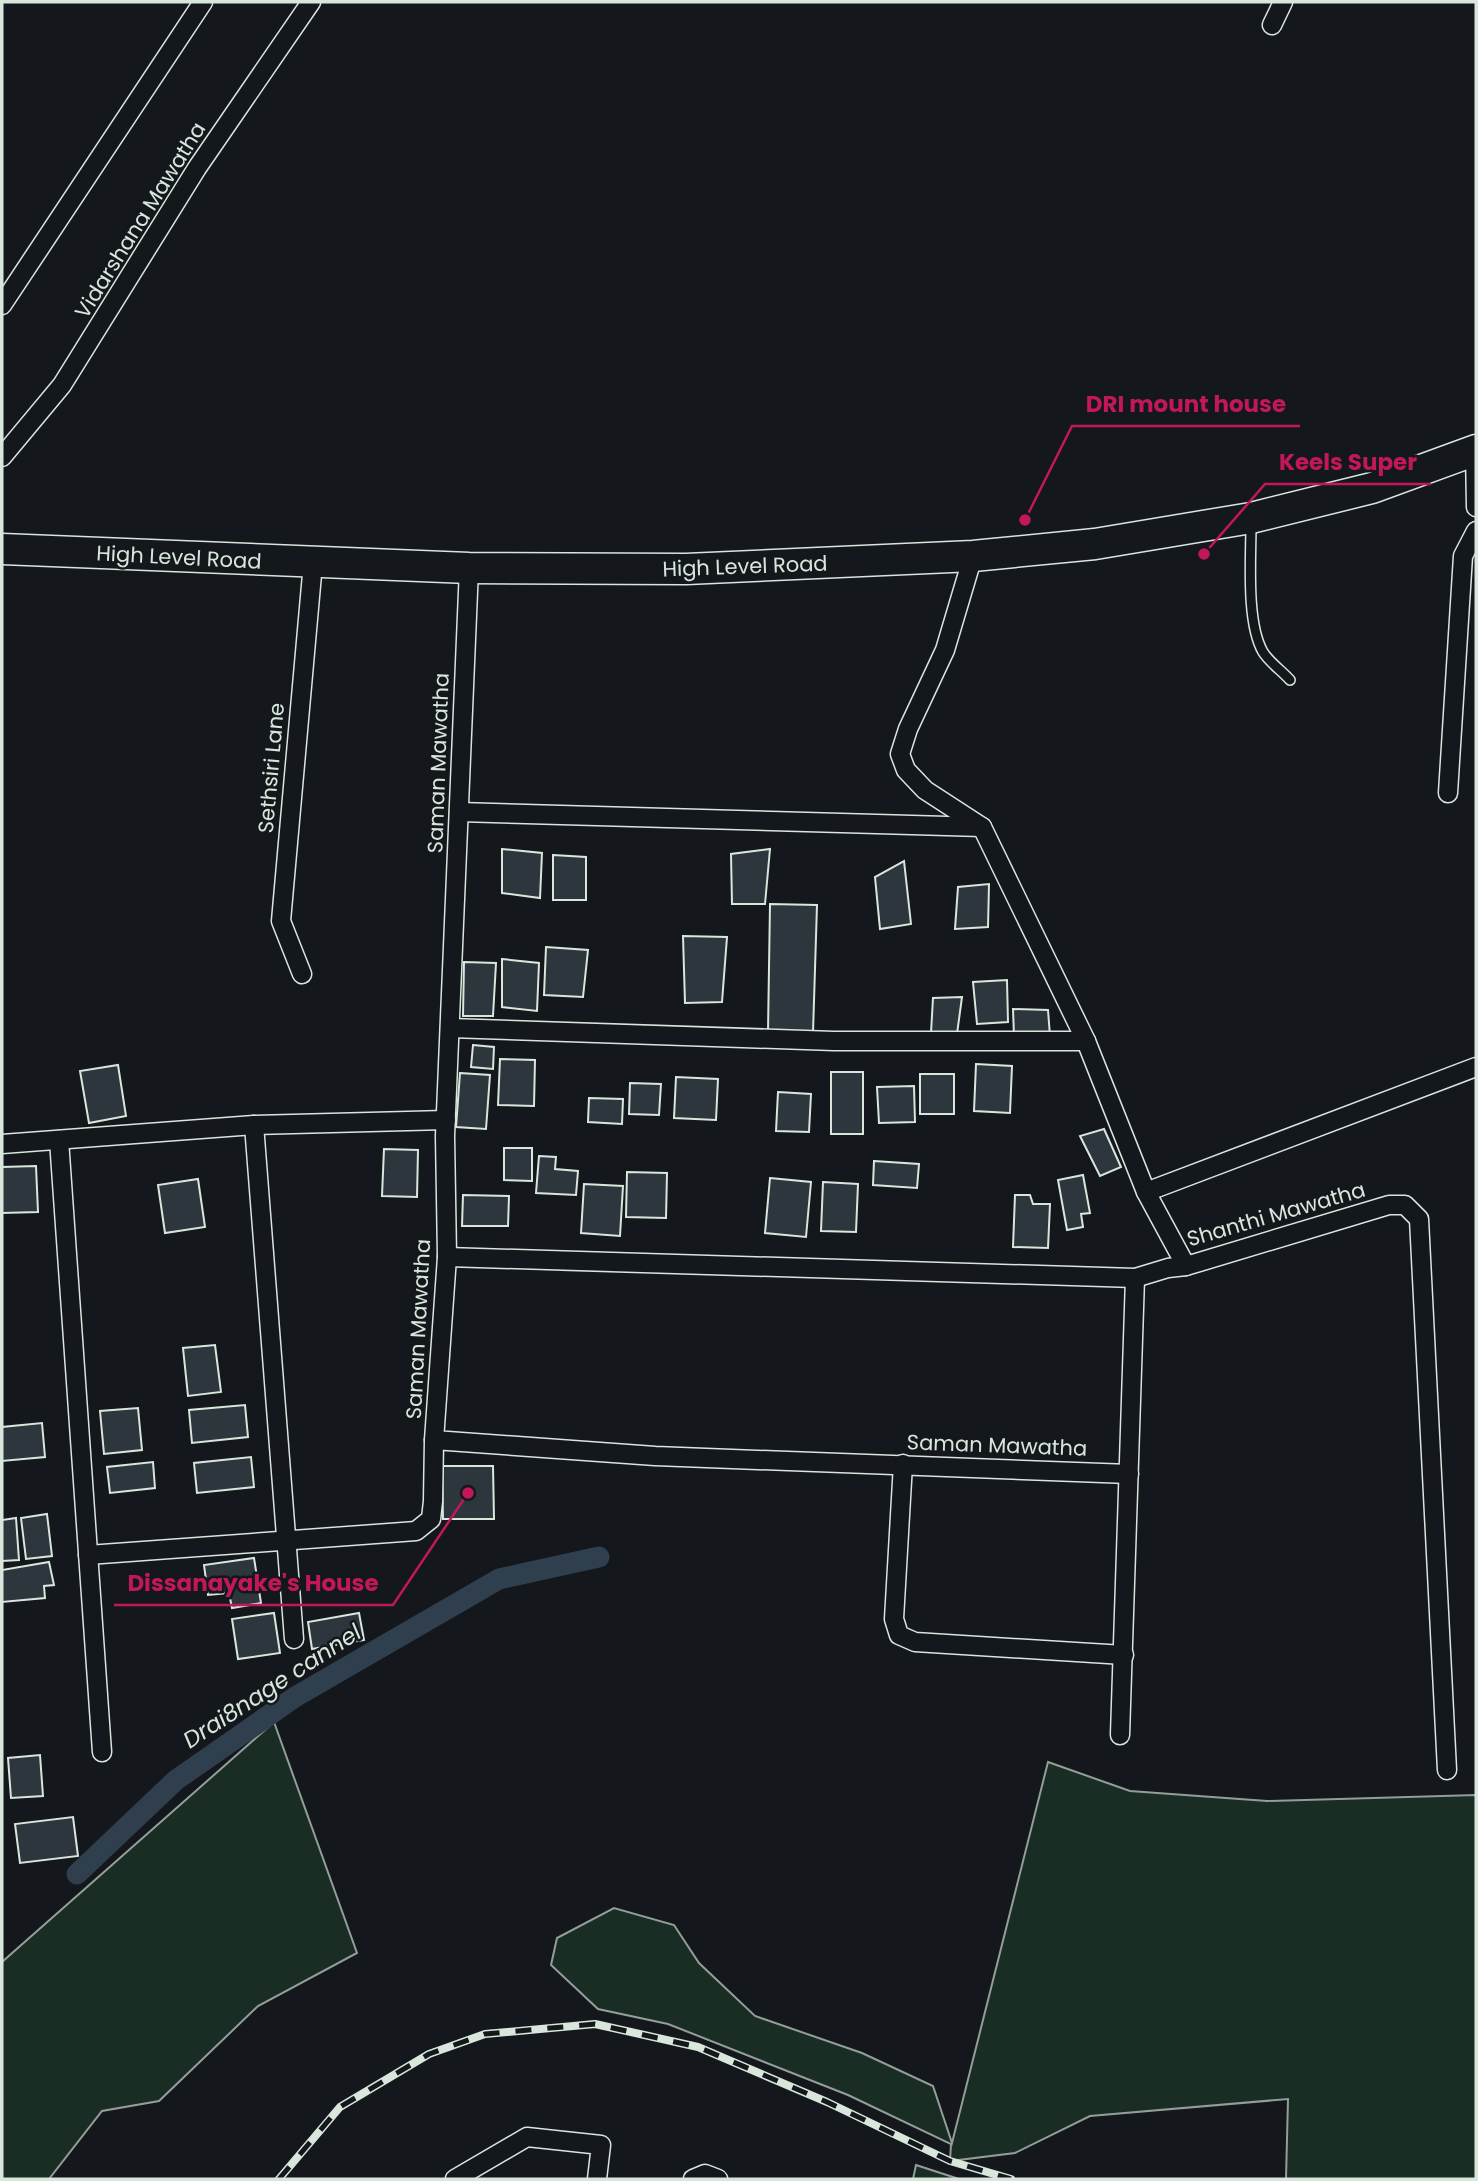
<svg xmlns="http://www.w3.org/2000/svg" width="1478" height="2181" viewBox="0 0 1478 2181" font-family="Poppins,sans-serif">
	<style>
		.green { fill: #1a2d24; stroke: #939e99; stroke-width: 2 }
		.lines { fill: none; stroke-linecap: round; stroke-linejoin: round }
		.canal { stroke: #2f3f4d; stroke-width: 21 }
		.building { fill: #2c363c; stroke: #d8e6dc; stroke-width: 2 }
		.service-casing { stroke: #d8e6dc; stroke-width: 12 }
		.minor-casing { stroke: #d8e6dc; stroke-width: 21 }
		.trunk-casing { stroke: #d8e6dc; stroke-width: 33 }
		.service { stroke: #14181c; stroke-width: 9 }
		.minor { stroke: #14181c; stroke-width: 18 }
		.trunk { stroke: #14181c; stroke-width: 30 }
		.rail-casing { stroke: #d8e6dc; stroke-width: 8 }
		.rail { stroke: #14181c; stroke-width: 5; stroke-dasharray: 16; stroke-linecap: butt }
		.labels { text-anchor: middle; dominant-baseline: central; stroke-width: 5; stroke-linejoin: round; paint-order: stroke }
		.street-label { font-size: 21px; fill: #d8e6dc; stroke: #14181c }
		.water-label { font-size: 23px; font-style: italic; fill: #d8e6dc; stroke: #14181c }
		.leader { fill: none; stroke: #c2185b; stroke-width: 2.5 }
		.callout-dot { fill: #c2185b; stroke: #14181c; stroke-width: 2.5 }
		.callout-label { font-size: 23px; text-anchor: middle; font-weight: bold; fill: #c2185b; stroke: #14181c; stroke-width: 5; stroke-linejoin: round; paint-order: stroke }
	</style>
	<rect width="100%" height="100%" fill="#14181c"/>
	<g class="green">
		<polygon points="274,1722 357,1953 258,2006 159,2101 102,2111 49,2179 2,2179 2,1962"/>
		<polygon points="1048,1762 1130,1791 1267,1801 1476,1795 1476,2179 1286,2179 1288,2099 1090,2116 1015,2153 950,2161 951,2144 848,2095 668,2024 598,2009 551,1965 557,1938 614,1908 674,1925 699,1963 755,2016 862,2053 933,2086 952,2143"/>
		<polygon points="916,2165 959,2179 913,2179"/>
	</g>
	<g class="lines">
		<polyline class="canal" points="77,1874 176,1780 295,1697 499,1579 599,1557"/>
	</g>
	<g class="building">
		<polygon points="502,849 542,853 540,898 502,893"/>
		<polygon points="770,849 765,904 732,904 731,854"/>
		<polygon points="553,855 586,857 586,900 553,900"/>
		<polygon points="904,861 911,924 880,929 875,877"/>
		<polygon points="989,884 988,927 955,929 958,887"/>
		<polygon points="770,904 817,905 813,1033 768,1032"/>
		<polygon points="683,936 727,937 722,1002 685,1003"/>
		<polygon points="546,947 588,950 583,997 544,995"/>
		<polygon points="502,959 539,963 537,1011 502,1007"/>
		<polygon points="464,962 496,963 493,1016 463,1016"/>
		<polygon points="1007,980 1008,1022 977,1024 973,982"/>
		<polygon points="962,997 957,1034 931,1033 933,998"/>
		<polygon points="1013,1009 1048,1010 1050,1036 1014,1036"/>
		<polygon points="473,1045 494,1047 493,1069 471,1067"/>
		<polygon points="500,1059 535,1060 534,1106 498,1105"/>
		<polygon points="976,1064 1012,1066 1010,1113 974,1111"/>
		<polygon points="118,1065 126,1116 89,1123 80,1071"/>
		<rect x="831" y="1072" width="32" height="62"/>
		<polygon points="460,1073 490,1075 486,1129 456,1127"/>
		<rect x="920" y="1074" width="34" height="40"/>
		<polygon points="676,1077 718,1079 716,1120 674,1118"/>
		<polygon points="630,1083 661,1084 659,1115 629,1114"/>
		<polygon points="914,1086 915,1122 879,1123 877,1087"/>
		<polygon points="778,1092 811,1094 809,1132 776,1131"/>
		<polygon points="589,1098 623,1099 622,1124 588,1122"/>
		<polygon points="1104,1129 1121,1167 1100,1176 1080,1136"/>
		<polygon points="504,1148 532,1148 532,1181 504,1180"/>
		<polygon points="384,1149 418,1150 417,1197 382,1196"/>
		<polygon points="539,1156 556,1157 555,1169 578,1171 576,1195 536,1193"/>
		<polygon points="874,1161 919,1164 917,1188 873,1185"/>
		<polygon points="36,1166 38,1212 2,1213 2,1167"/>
		<polygon points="627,1172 667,1173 666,1218 626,1217"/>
		<polygon points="1083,1175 1090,1213 1081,1214 1083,1227 1067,1230 1058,1180"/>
		<polygon points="770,1178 811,1182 806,1237 765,1233"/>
		<polygon points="198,1179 205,1227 165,1233 158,1185"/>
		<polygon points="823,1182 858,1184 856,1232 821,1231"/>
		<polygon points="584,1184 623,1186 620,1236 581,1233"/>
		<polygon points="463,1195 509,1196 508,1226 462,1226"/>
		<polygon points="1015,1195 1030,1195 1033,1204 1050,1204 1048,1248 1013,1247"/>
		<polygon points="215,1345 221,1392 188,1396 183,1348"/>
		<polygon points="245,1405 248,1437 192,1443 189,1410"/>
		<polygon points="138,1408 142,1450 104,1454 100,1411"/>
		<polygon points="42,1423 45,1457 2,1461 2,1427"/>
		<polygon points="251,1457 254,1487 197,1493 194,1463"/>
		<polygon points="153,1462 155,1488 110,1493 107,1467"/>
		<polygon points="442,1466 493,1466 494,1519 443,1519"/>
		<polygon points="47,1514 52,1556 26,1559 21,1518"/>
		<polygon points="16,1518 19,1560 2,1561 2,1520"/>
		<polygon points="254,1558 261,1603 232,1608 229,1593 208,1595 204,1565"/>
		<polygon points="49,1562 54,1585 44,1586 45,1598 2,1602 2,1570"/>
		<polygon points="274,1613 280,1653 238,1659 232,1619"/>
		<polygon points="359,1613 364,1640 312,1649 308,1622"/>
		<polygon points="40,1755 43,1796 11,1798 8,1758"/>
		<polygon points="73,1817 78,1856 20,1863 15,1824"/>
	</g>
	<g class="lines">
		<defs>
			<path id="service" d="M1251,524C1251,558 1246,623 1263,652C1269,662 1282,671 1290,680"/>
			<g id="minor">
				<polyline points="1272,25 1283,2"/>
				<polyline points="2,305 203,2"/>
				<polyline points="1475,450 1476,507"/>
				<polyline points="2,457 62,385 197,168 311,2"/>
				<polyline points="973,556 945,650 908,729 900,754 906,770 925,790 982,827 1086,1041 1146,1192 1186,1266 1389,1205 1405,1205 1419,1219 1447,1770"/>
				<polyline points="469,568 445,1136 447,1257 434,1440 655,1456 1129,1474"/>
				<polyline points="1448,793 1463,556 1476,531"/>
				<polyline points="459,812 982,827"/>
				<polyline points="302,974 281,921 313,563"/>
				<polyline points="450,1028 834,1041 1086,1041"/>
				<polyline points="254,1125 294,1639"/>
				<polyline points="59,1140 102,1752"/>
				<polyline points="2,1144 254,1125 446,1120"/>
				<polyline points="1146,1192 1476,1067"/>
				<polyline points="447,1257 1135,1278 1168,1268 1186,1266"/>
				<polyline points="903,1464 894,1619 899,1635 915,1642 1124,1655"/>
				<polyline points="88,1555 416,1531 431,1519 433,1501 434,1440"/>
				<polyline points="1120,1735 1135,1278"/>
				<polyline points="455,2179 527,2137 601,2145 597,2179"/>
				<polyline points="693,2179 705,2174 718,2179"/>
			</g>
			<polyline id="trunk" points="2,549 469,568 686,569 973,556 1095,544 1251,518 1372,488 1476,450"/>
		</defs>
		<use href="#service" class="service-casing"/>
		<use href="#minor" class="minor-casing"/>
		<use href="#trunk" class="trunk-casing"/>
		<use href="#service" class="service"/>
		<use href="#minor" class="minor"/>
		<use href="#trunk" class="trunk"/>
		<defs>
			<polyline id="rail" points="279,2179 340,2107 429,2054 485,2034 595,2024 698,2047 827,2102 950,2161 1011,2179"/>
		</defs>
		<use href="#rail" class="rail-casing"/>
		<use href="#rail" class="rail"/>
	</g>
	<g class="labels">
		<g class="street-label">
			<text transform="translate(140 220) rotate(-58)">Vidarshana Mawatha</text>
			<text transform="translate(179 557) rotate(3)">High Level Road</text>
			<text transform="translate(745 566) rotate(-2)">High Level Road</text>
			<text transform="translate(438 763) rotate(-88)">Saman Mawatha</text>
			<text transform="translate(271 768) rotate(-85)">Sethsiri Lane</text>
			<text transform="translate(1276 1214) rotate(-16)">Shanthi Mawatha</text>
			<text transform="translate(418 1329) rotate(-87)">Saman Mawatha</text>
			<text transform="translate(997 1445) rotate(2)">Saman Mawatha</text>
		</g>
		<g class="water-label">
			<text transform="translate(272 1686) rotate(-33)">Drai8nage cannel</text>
		</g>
	</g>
	<path class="leader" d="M1025 520L1072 426H1300M1204 554L1265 484H1431M468 1493L393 1605H114"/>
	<g class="callout-dot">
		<circle cx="1025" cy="520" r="7"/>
		<circle cx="1204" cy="554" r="7"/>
		<circle cx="468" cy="1493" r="7"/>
	</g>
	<g class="callout-label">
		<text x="1186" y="412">DRI mount house</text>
		<text x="1348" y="470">Keels Super</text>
		<text x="253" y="1591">Dissanayake's House</text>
	</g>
	<rect width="1478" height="2181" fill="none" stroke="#d8e6dc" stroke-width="7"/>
</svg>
